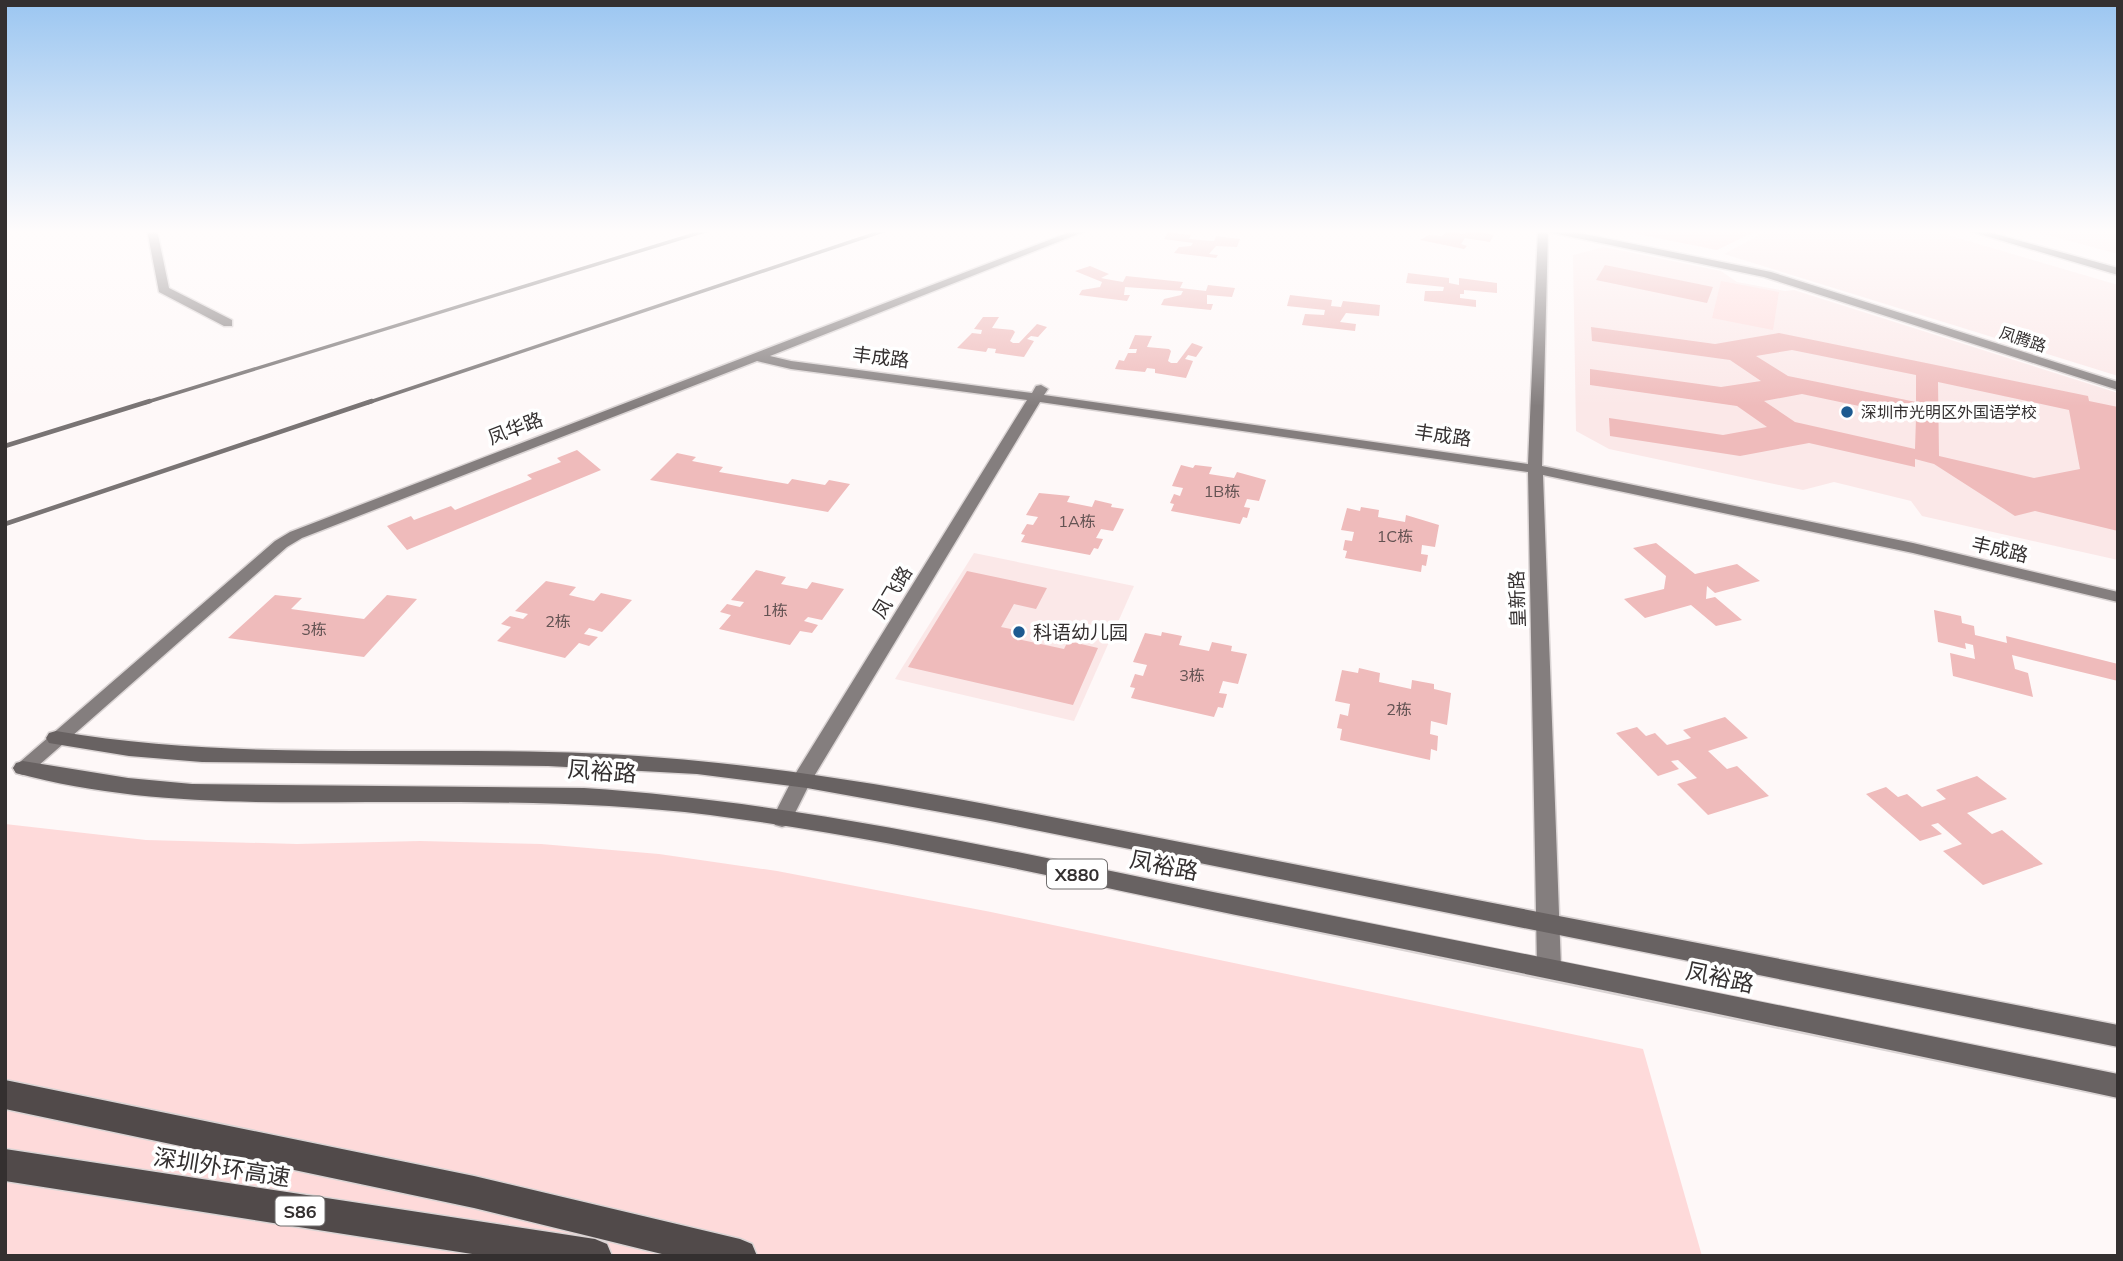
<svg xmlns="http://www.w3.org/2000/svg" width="2123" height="1261" viewBox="0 0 2123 1261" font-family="Mulish,'Noto Sans SC',sans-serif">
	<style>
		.built { fill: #fbe8e8 }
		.green { fill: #fedada }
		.building { fill: #efbbbb; fill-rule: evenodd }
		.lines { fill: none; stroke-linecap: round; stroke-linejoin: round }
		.secondary-casing { stroke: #dad4d4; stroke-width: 3 }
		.primary-casing { stroke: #dad4d4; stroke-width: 3 }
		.highway-casing { stroke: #dad4d4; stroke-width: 3 }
		.secondary { fill: #847e7e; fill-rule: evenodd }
		.primary { fill: #686262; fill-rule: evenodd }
		.highway { fill: #514a4a; fill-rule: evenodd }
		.rail-far1 { stroke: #797474; stroke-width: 3.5 }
		.rail { stroke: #797474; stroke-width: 4.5 }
		.poi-dot { fill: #1d5a90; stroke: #fff; stroke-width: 2.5 }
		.labels { text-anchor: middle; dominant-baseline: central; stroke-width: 7; stroke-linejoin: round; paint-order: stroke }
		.far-street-label { font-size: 16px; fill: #343030; stroke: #fff }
		.far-poi-label { font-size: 16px; fill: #343030; stroke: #fff; text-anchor: start }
		.number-label { font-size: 16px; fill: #635353 }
		.shield { fill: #fff; stroke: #716e6e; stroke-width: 2 }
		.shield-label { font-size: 18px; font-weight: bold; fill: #343030 }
		.street-label { font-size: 19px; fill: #343030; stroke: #fff }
		.poi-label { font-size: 19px; fill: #343030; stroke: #fff; text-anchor: start }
		.near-street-label { font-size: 23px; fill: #343030; stroke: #fff }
	</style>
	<rect width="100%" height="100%" fill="#fef8f8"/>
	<g class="built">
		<polygon points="1769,230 1931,230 2118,285 2118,376 1724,254"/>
		<polygon points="2029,230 2118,230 2118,254"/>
		<polygon points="1604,247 1721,271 1737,282 1785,291 1794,290 2118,393 2118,560 1922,516 1911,501 1834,482 1803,490 1609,449 1576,431 1573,255"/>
		<polygon points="974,553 1134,586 1074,721 895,679"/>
	</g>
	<g class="green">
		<polygon points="1617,230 1758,230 1717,250"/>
		<polygon points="1721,281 1779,292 1773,330 1712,318"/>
		<polygon points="5,824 146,840 297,844 420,841 541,844 659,854 777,871 991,912 1643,1049 1702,1256 5,1256"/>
	</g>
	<g class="building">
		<polygon points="1447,230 1463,234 1470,230 1494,235 1490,242 1465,238 1461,244 1467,246 1464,249 1420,240 1429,235 1442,236"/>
		<polygon points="1168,232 1191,235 1189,239 1214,241 1216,236 1240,239 1237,247 1216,246 1209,254 1218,255 1216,258 1174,253 1179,247 1191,246 1193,243 1164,239"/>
		<polygon points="1605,265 1713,287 1707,303 1596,280"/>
		<polygon points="1090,266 1109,274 1101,278 1106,279 1123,282 1126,276 1183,282 1180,288 1206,291 1208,285 1235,288 1232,297 1207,295 1207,304 1213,304 1211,310 1161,305 1164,299 1181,295 1183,291 1125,287 1124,295 1130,295 1127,301 1079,295 1082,290 1100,287 1102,282 1075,271"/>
		<polygon points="1408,273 1449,278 1449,283 1459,285 1459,278 1497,283 1497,293 1464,290 1464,294 1460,294 1460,298 1476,300 1476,307 1424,301 1425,291 1443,291 1444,287 1406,283"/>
		<polygon points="1290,295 1332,300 1331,306 1341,307 1343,301 1380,305 1379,316 1346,313 1340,322 1356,324 1355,331 1302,325 1305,314 1324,315 1325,310 1287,306"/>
		<polygon points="983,317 999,317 992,328 1013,330 1015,332 1010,341 1013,343 1019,343 1037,324 1047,327 1038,337 1031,336 1027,339 1034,341 1024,357 995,353 996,349 988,348 986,352 957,348 972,333 981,334 982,330 974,329"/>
		<path d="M1591,327L1715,344L1779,333L2088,396L2089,401L2118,407V531L2035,511L2015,516L1934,464L1915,459V467L1809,443L1740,456L1610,436L1609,418L1723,435L1767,427L1737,406L1590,385V369L1721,387L1761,381L1730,360L1592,341ZM1792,350L1916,375V402L1788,376L1756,356ZM1938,382L2069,410L2080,469L2034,478L1939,456ZM1802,394L1916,418L1915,449L1795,422L1764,401Z"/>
		<polygon points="1135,335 1152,336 1147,347 1169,349 1171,351 1168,361 1171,363 1177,363 1192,343 1203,347 1196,357 1188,355 1185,359 1193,361 1186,378 1155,373 1155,369 1147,368 1145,372 1115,369 1119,360 1124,361 1128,353 1136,353 1137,349 1129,349"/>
		<polygon points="577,450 601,470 407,550 387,526 411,516 414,520 451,506 455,510 532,479 527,475 561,462 557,458"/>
		<polygon points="677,453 696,457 692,461 723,467 719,472 788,484 792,479 825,485 829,480 850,484 828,512 650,480"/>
		<polygon points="1181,465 1193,468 1195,465 1212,467 1209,474 1234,478 1237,472 1266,480 1259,501 1247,499 1244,507 1250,508 1247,518 1243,517 1240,524 1171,511 1174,504 1170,503 1174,494 1180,496 1183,488 1172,486"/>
		<polygon points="1039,493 1070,496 1067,502 1092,507 1095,500 1112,504 1111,507 1124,509 1113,531 1101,529 1096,538 1103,539 1098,549 1094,548 1090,555 1021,542 1025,535 1021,534 1027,524 1033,525 1038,517 1026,515"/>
		<polygon points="1361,507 1379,510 1378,517 1405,522 1406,515 1439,525 1435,547 1422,545 1421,554 1428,555 1426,566 1422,565 1421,572 1345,558 1347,551 1343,550 1345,540 1352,541 1354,532 1341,530 1347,508 1360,511"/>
		<polygon points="1656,543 1695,574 1737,564 1760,581 1715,593 1707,586 1706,599 1715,597 1742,620 1716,626 1691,605 1645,618 1624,599 1664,589 1666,576 1633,548"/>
		<polygon points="756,570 786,577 781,584 807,589 812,582 844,589 822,620 808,617 804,621 818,625 812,633 800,631 790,645 719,629 731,615 720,612 727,604 740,607 744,602 731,600"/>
		<polygon points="967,571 1047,588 1036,609 1014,604 1001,627 1026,632 1022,640 1064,649 1068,641 1098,648 1073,705 908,667"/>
		<polygon points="546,581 576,587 569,595 594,601 601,593 632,600 602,632 589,628 584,634 598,637 589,646 579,643 565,658 497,641 511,627 501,624 510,616 523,619 528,614 515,611"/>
		<polygon points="275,595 302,598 291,609 364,619 387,595 417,599 364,657 228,638"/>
		<polygon points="1934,610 1961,616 1962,623 1974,626 1975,635 2007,643 2006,636 2118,664 2118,681 2012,655 2015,669 2028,673 2033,697 1953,676 1950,653 1975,659 1973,645 1965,643 1966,649 1938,642"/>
		<polygon points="1162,632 1182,636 1179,645 1209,651 1212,642 1232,646 1231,651 1247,654 1238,684 1223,681 1219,693 1227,694 1223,708 1218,707 1214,717 1131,698 1135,688 1130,687 1135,674 1143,676 1147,665 1133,662 1145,633 1161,636"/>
		<polygon points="1359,668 1380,673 1379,682 1411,689 1412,680 1434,684 1434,689 1451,693 1447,725 1431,721 1430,734 1438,736 1437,751 1431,749 1430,760 1340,740 1342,729 1337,728 1340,714 1348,716 1350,704 1335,701 1342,670 1358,673"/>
		<polygon points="1725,717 1748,738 1708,751 1727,769 1737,766 1769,796 1708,815 1677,784 1697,778 1678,760 1671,761 1679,769 1658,776 1616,733 1637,727 1646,736 1655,733 1667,745 1691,738 1683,730"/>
		<polygon points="1977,776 2007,799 1967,813 1992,834 2002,830 2043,864 1983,885 1943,851 1962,844 1938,823 1931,825 1942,834 1920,841 1866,794 1886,787 1898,797 1907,794 1922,807 1946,799 1936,790"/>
	</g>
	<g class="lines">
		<defs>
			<g id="secondary">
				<polygon points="147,230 157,230 169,288 232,320 232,326 224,326 159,292"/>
				<polygon points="1075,230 1088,230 770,356 791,361 1032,393 1036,386 1041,385 1048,389 1044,395 1528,464 1538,230 1565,230 1771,272 2118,382 2118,390 1764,277 1548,232 1542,466 1913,543 2118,592 2118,602 1913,553 1543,475 1561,968 1557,975 1549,978 1541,975 1537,968 1528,472 1040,402 810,783 789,825 782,827 775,825 772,819 794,776 1027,400 791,369 757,361 302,538 287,547 30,773 23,775 16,773 13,768 275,541 290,532"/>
				<polygon points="1966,230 1981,230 2118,268 2118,275"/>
			</g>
			<g id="primary">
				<path d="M56,731C219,759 384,748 548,752C696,755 840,776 985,804L2118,1025V1047L985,820L807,788L697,774L548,766L202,762L129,756L49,743L46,738L49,733Z"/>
				<path d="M23,761L128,778L192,784L584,788C798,802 1008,851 1218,893C1518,952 1818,1013 2118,1074V1098C1824,1036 1530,974 1236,915C1062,879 887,838 710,815C596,801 482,802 367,802C250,803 130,804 16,773L13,768L16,763Z"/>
			</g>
			<g id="highway">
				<polygon points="5,1080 474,1176 740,1239 752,1244 757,1256 670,1256 474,1208 5,1109"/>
				<polygon points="5,1149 595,1239 607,1244 612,1256 485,1256 5,1181"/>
			</g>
		</defs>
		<use href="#secondary" class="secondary-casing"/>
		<use href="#primary" class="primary-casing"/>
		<use href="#highway" class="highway-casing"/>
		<use href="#secondary" class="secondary"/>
		<use href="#primary" class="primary"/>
		<use href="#highway" class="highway"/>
		<g class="rail-far1">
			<polyline points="144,403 708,230"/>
			<polyline points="367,403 886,230"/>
		</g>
		<g class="rail">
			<polyline points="5,446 150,401"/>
			<polyline points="5,524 372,401"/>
		</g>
	</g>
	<linearGradient id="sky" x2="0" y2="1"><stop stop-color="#9bc6f1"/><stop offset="0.57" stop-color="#fffcfc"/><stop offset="1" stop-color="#fffcfc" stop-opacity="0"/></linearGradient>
	<rect width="2123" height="406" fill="url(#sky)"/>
	<g class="poi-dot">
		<circle cx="1847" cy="412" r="7"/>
		<circle cx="1019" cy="632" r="7"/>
	</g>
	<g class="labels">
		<g class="far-street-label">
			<text transform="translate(2023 339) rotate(18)">凤腾路</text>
		</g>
		<g class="far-poi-label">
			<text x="1861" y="412">深圳市光明区外国语学校</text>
		</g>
		<g class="number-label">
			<text x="1222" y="491">1B栋</text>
			<text x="1077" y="521">1A栋</text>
			<text x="1395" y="536">1C栋</text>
			<text x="775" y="610">1栋</text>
			<text x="558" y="621">2栋</text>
			<text x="314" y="629">3栋</text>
			<text x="1192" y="675">3栋</text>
			<text x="1399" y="709">2栋</text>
		</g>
		<g class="shield">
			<rect x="1047" y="859.5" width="60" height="29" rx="5"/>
			<rect x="275.5" y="1196.5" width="49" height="29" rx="5"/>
		</g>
		<g class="shield-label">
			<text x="1077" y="874">X880</text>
			<text x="300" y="1211">S86</text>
		</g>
		<g class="street-label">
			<text transform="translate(881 357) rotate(7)">丰成路</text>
			<text transform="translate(515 428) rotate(-21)">凤华路</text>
			<text transform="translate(1443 435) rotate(8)">丰成路</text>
			<text transform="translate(2000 549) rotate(13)">丰成路</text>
			<text transform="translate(892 592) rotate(-59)">凤飞路</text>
			<text transform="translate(1517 599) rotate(-92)">皇新路</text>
		</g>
		<g class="poi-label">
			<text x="1033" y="632">科语幼儿园</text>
		</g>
		<g class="near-street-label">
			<text transform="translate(602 771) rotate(4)">凤裕路</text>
			<text transform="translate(1164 865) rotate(11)">凤裕路</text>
			<text transform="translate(1720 977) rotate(12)">凤裕路</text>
			<text transform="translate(222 1167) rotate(9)">深圳外环高速</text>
		</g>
	</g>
	<rect width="2123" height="1261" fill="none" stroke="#343030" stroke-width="14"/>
</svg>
